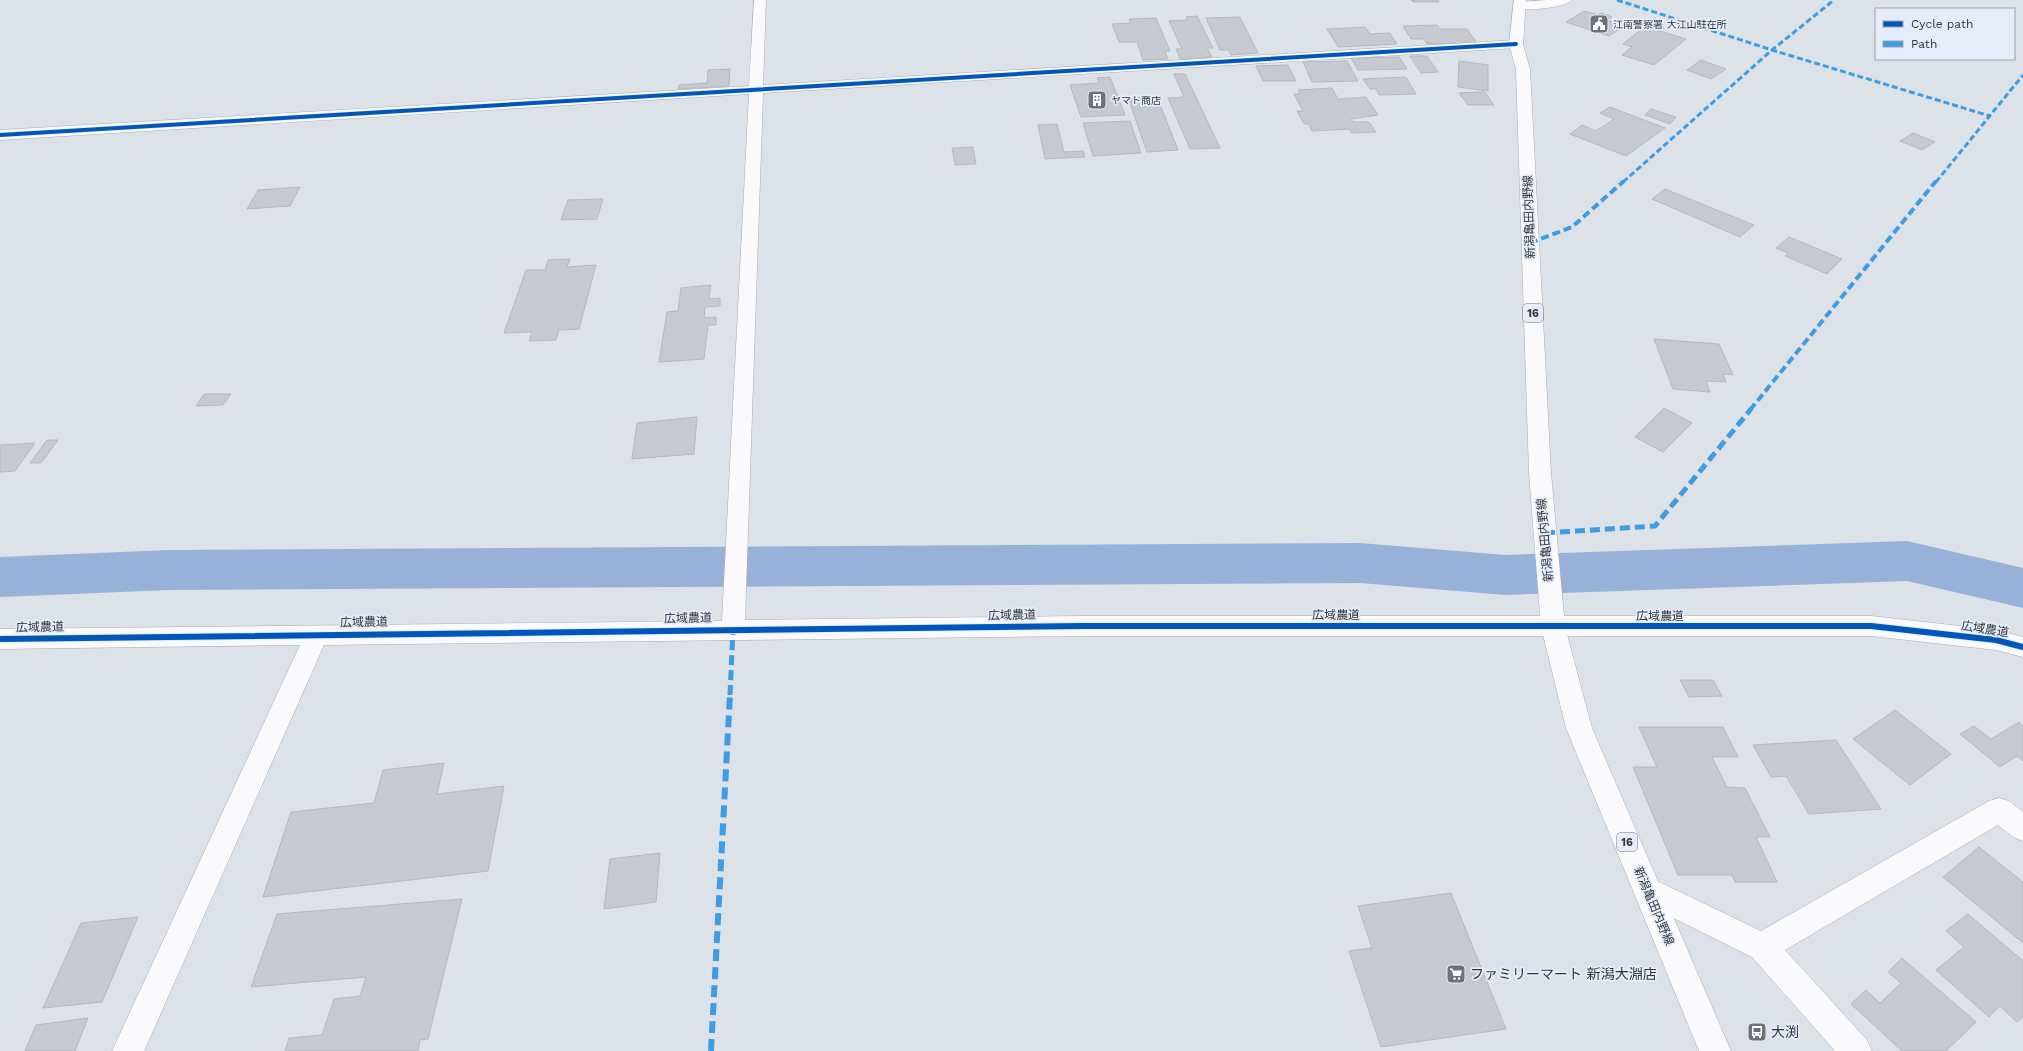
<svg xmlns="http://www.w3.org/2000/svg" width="2023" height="1051" viewBox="0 0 2023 1051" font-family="'Work Sans','Noto Sans JP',sans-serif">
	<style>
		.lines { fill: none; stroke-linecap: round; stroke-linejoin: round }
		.canal { fill: #98b1d9; fill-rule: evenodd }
		.building { fill: #c6c9cf; stroke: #b5b8be }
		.minor-casing { stroke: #a9acb2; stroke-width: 1 }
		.major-casing { stroke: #a9acb2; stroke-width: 1 }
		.minor { fill: #fafafc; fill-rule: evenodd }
		.major { fill: #fafafc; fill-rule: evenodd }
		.quiet-far3 { stroke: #3e9de2; stroke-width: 3; stroke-dasharray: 6 3; stroke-linecap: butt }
		.quiet-far2 { stroke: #3e9de2; stroke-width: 4; stroke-dasharray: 8 4; stroke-linecap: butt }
		.quiet-far1 { stroke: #3e9de2; stroke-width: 5; stroke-dasharray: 10 5; stroke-linecap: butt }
		.quiet { stroke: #3e9de2; stroke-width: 6; stroke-dasharray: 12 6; stroke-linecap: butt }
		.cycleway-far1-casing { stroke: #e5edfa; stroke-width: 5.5 }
		.cycleway-casing { stroke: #e5edfa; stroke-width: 8 }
		.cycleway-far1 { stroke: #0057b8; stroke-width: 4 }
		.cycleway { stroke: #0057b8; stroke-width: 6 }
		.labels { text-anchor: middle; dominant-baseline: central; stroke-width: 3.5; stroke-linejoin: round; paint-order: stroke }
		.far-poi-label { font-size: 10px; fill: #32353a; stroke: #e5edfa; text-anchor: start }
		.shield { fill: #e5edfa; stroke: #686c74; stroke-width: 1 }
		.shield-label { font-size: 11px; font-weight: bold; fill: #32353a }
		.street-label { font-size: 12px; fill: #32353a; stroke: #e5edfa }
		.near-poi-label { font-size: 14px; fill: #32353a; stroke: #e5edfa; text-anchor: start }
	</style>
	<rect width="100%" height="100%" fill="#dde1e8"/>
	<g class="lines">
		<polygon class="canal" points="1907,541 2023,568 2023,608 1907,581 1506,595 1360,583 169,590 0,597 0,557 169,550 1360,543 1506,555"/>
	</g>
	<g class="building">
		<polygon points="1411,0 1438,0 1439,2 1413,2"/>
		<polygon points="1584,11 1598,15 1601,13 1612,17 1607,20 1625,26 1609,36 1566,22"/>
		<polygon points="1197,16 1213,48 1207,48 1212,57 1180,59 1176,49 1182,49 1169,21 1187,20 1186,17"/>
		<polygon points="1240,17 1258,53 1231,55 1229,50 1220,50 1206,18"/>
		<polygon points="1156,18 1170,51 1165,51 1168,59 1143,60 1137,42 1119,42 1112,24 1131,23 1129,19"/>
		<polygon points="1638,21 1664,28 1660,31 1686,39 1654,65 1622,55 1632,47 1623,44 1643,28 1634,25"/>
		<polygon points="1437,25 1440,29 1467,29 1477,43 1427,44 1424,39 1411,39 1403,26"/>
		<polygon points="1365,27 1370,34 1390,33 1397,44 1338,47 1327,29"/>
		<polygon points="1410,56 1427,56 1438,72 1421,73"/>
		<polygon points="1399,57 1407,69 1358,70 1351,58"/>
		<polygon points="1701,60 1726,69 1711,79 1687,70"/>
		<polygon points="1347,61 1358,81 1312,82 1303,62"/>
		<polygon points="1459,61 1488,65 1488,91 1458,87"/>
		<polygon points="1288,65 1296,81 1263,81 1256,66"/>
		<polygon points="730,69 729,86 678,89 679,85 707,83 708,70"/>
		<polygon points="1174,74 1185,74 1220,148 1190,149 1168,98 1184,97"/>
		<polygon points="1110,77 1125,115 1081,117 1070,85 1099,83 1097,78"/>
		<polygon points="1406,77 1416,94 1379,95 1376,89 1370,89 1363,79"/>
		<polygon points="1332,88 1338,99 1366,97 1378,115 1351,119 1353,122 1369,122 1376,132 1352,133 1349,129 1312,131 1309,124 1304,124 1297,111 1303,111 1294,94 1300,94 1298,90"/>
		<polygon points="1485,92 1494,105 1468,105 1459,93"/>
		<polygon points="1157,97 1178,150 1147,152 1128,98"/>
		<polygon points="1610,107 1665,128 1626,156 1570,134 1582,125 1596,131 1614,119 1600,113"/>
		<polygon points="1651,109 1676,117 1670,124 1645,115"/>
		<polygon points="1130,121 1141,153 1093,156 1083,123"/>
		<polygon points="1057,124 1064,152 1083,151 1085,157 1045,159 1038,125"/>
		<polygon points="1913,133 1935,142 1922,150 1900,141"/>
		<polygon points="973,147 976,164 955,165 952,148"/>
		<polygon points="300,187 290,206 247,209 258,190"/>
		<polygon points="1665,189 1754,225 1740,237 1652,199"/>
		<polygon points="603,199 597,219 561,220 568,200"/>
		<polygon points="1789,237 1842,259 1827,274 1785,256 1788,253 1776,248"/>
		<polygon points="570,259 567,267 596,265 579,329 559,330 556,340 529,341 532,332 504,333 526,270 545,270 548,260"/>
		<polygon points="711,285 709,299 720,298 720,306 705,307 704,318 716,317 716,325 708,325 704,359 659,362 667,312 678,311 681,288"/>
		<polygon points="1654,339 1719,344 1733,375 1723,374 1726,382 1706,381 1710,392 1673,389"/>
		<polygon points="204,394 231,394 223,405 196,406"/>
		<polygon points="1664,408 1692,423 1663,452 1635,437"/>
		<polygon points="697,417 694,454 632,459 637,423"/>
		<polygon points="47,440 58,440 41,463 30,463"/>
		<polygon points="35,443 15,471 0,472 0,445"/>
		<polygon points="1680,680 1713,680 1722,696 1689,697"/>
		<polygon points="1895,710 1951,754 1910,785 1853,739"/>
		<polygon points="2019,722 2023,726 2023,761 2017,756 2000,767 1960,734 1974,726 1991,739"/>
		<polygon points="1639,727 1723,727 1738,757 1712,757 1727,787 1745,788 1770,837 1756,837 1777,882 1735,882 1732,875 1678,875 1633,767 1657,767"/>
		<polygon points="1836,740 1881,809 1809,814 1786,776 1771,777 1753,745"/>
		<polygon points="444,763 437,794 504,786 488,871 263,897 291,812 374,803 383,770"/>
		<polygon points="1979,847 2023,882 2023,943 1943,877"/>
		<polygon points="660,853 656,902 604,909 610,859"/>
		<polygon points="1451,893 1506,1029 1381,1047 1349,951 1372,948 1358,906"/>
		<polygon points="462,899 428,1039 420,1040 418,1051 285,1051 289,1038 322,1035 334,999 360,996 366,977 251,987 277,914"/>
		<polygon points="1968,914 2023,961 2023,1017 2017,1022 2000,1006 1989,1017 1936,970 1964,947 1946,931"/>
		<polygon points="138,917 102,1002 43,1008 81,923"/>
		<polygon points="1902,958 1976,1022 1946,1051 1902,1051 1851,1004 1866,990 1880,1003 1901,983 1888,972"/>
		<polygon points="88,1018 75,1051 25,1051 36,1025"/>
	</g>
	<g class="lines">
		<defs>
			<g id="minor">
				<polygon points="754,0 766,0 763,85 1516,40 1521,41 1523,44 1521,47 1516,48 763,93 745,620 1084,616 1871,616 1996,630 2023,637 2023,657 1996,650 1871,636 1084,636 324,645 144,1051 112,1051 300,645 0,649 0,629 722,621 749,94 0,140 0,130 749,86"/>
				<path d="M1547,0H1571C1566,8 1518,13 1513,6L1519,2Z"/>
				<polygon points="1999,798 2009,801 2023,812 2023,841 2013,837 1998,825 1785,950 1867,1040 1872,1051 1835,1051 1752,957 1637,900 1633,890 1637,880 1647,876 1761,931 1989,801"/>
			</g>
			<polygon id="major" points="1514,0 1526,0 1523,44 1530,69 1551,473 1565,627 1592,728 1731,1051 1699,1051 1566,728 1541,627 1529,473 1516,69 1509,44"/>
		</defs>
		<use href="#minor" class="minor-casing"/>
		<use href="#major" class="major-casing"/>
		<use href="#minor" class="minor"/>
		<use href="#major" class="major"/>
		<g class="quiet-far3">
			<polyline points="1617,0 1772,50 1990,116"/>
			<polyline points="1623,182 1772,50 1834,0"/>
			<polyline points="1936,182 2023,75"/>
		</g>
		<g class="quiet-far2">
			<polyline points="1530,243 1572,227 1624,181"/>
			<polyline points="1750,410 1936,181"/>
		</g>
		<g class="quiet-far1">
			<polyline points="1545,533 1655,526 1751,409"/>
			<polyline points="730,695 733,629"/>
		</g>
		<polyline class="quiet" points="711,1051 730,694"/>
		<defs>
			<polyline id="cycleway-far1" points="0,135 1516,44"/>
			<polyline id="cycleway" points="0,639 1084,626 1871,626 1996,640 2023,647"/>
		</defs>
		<use href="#cycleway-far1" class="cycleway-far1-casing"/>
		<use href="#cycleway" class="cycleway-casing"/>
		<use href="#cycleway-far1" class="cycleway-far1"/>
		<use href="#cycleway" class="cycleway"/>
	</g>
	<defs>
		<symbol id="civic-square" viewBox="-11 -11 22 22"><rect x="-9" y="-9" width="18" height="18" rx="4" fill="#6e7177" stroke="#e5edfa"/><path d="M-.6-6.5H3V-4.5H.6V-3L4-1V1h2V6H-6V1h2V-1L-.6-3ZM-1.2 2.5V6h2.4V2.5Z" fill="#fff"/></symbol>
		<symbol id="building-square" viewBox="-11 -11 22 22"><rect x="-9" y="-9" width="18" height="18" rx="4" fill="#6e7177" stroke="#e5edfa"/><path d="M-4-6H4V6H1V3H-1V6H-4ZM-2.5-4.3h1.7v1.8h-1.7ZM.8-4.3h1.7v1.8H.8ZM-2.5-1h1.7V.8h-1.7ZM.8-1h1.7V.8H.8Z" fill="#fff"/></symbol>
		<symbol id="supermarket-square" viewBox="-11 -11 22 22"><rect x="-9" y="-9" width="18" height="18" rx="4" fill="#6e7177" stroke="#e5edfa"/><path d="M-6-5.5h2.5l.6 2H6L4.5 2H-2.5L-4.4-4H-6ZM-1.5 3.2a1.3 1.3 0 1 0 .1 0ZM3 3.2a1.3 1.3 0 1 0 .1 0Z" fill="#fff"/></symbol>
		<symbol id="bus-square" viewBox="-11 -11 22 22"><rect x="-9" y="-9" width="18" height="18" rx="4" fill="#6e7177" stroke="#e5edfa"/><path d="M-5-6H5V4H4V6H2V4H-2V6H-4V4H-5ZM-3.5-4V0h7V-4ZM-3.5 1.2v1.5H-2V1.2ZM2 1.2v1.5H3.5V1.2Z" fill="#fff"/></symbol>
	</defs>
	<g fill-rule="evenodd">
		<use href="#civic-square" x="1588" y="13" width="22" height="22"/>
		<use href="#building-square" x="1086" y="89" width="22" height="22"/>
		<use href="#supermarket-square" x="1445" y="963" width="22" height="22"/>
		<use href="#bus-square" x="1746" y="1021" width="22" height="22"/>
	</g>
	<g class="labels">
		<g class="far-poi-label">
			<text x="1613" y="24">江南警察署 大江山駐在所</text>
			<text x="1111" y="100">ヤマト商店</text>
		</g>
		<g class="shield">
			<rect x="1523" y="304" width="20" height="18" rx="3"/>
			<rect x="1617" y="833" width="20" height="18" rx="3"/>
		</g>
		<g class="shield-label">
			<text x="1533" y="313">16</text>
			<text x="1627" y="842">16</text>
		</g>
		<g class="street-label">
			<text transform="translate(1529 217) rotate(-92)">新潟亀田内野線</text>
			<text transform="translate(1545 540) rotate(-95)">新潟亀田内野線</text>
			<text transform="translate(1012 615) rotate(-1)">広域農道</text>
			<text x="1336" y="615">広域農道</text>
			<text x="1660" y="616">広域農道</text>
			<text transform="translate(688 618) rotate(-1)">広域農道</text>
			<text transform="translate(364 622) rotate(-1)">広域農道</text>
			<text transform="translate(40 627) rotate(-1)">広域農道</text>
			<text transform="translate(1985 629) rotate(9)">広域農道</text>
			<text transform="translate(1654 906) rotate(67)">新潟亀田内野線</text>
		</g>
		<g class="near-poi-label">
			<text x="1470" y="974">ファミリーマート 新潟大淵店</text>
			<text x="1771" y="1032">大渕</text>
		</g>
	</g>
	<rect x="1875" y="8" width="140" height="52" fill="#e5edfa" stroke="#9da3ad"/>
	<rect x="1883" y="21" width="20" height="6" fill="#0057b8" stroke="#9da3ad"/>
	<text x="1911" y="28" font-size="12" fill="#32353a">Cycle path</text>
	<rect x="1883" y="41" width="20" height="6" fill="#3e9de2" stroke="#9da3ad"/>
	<text x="1911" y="48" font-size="12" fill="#32353a">Path</text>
</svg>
